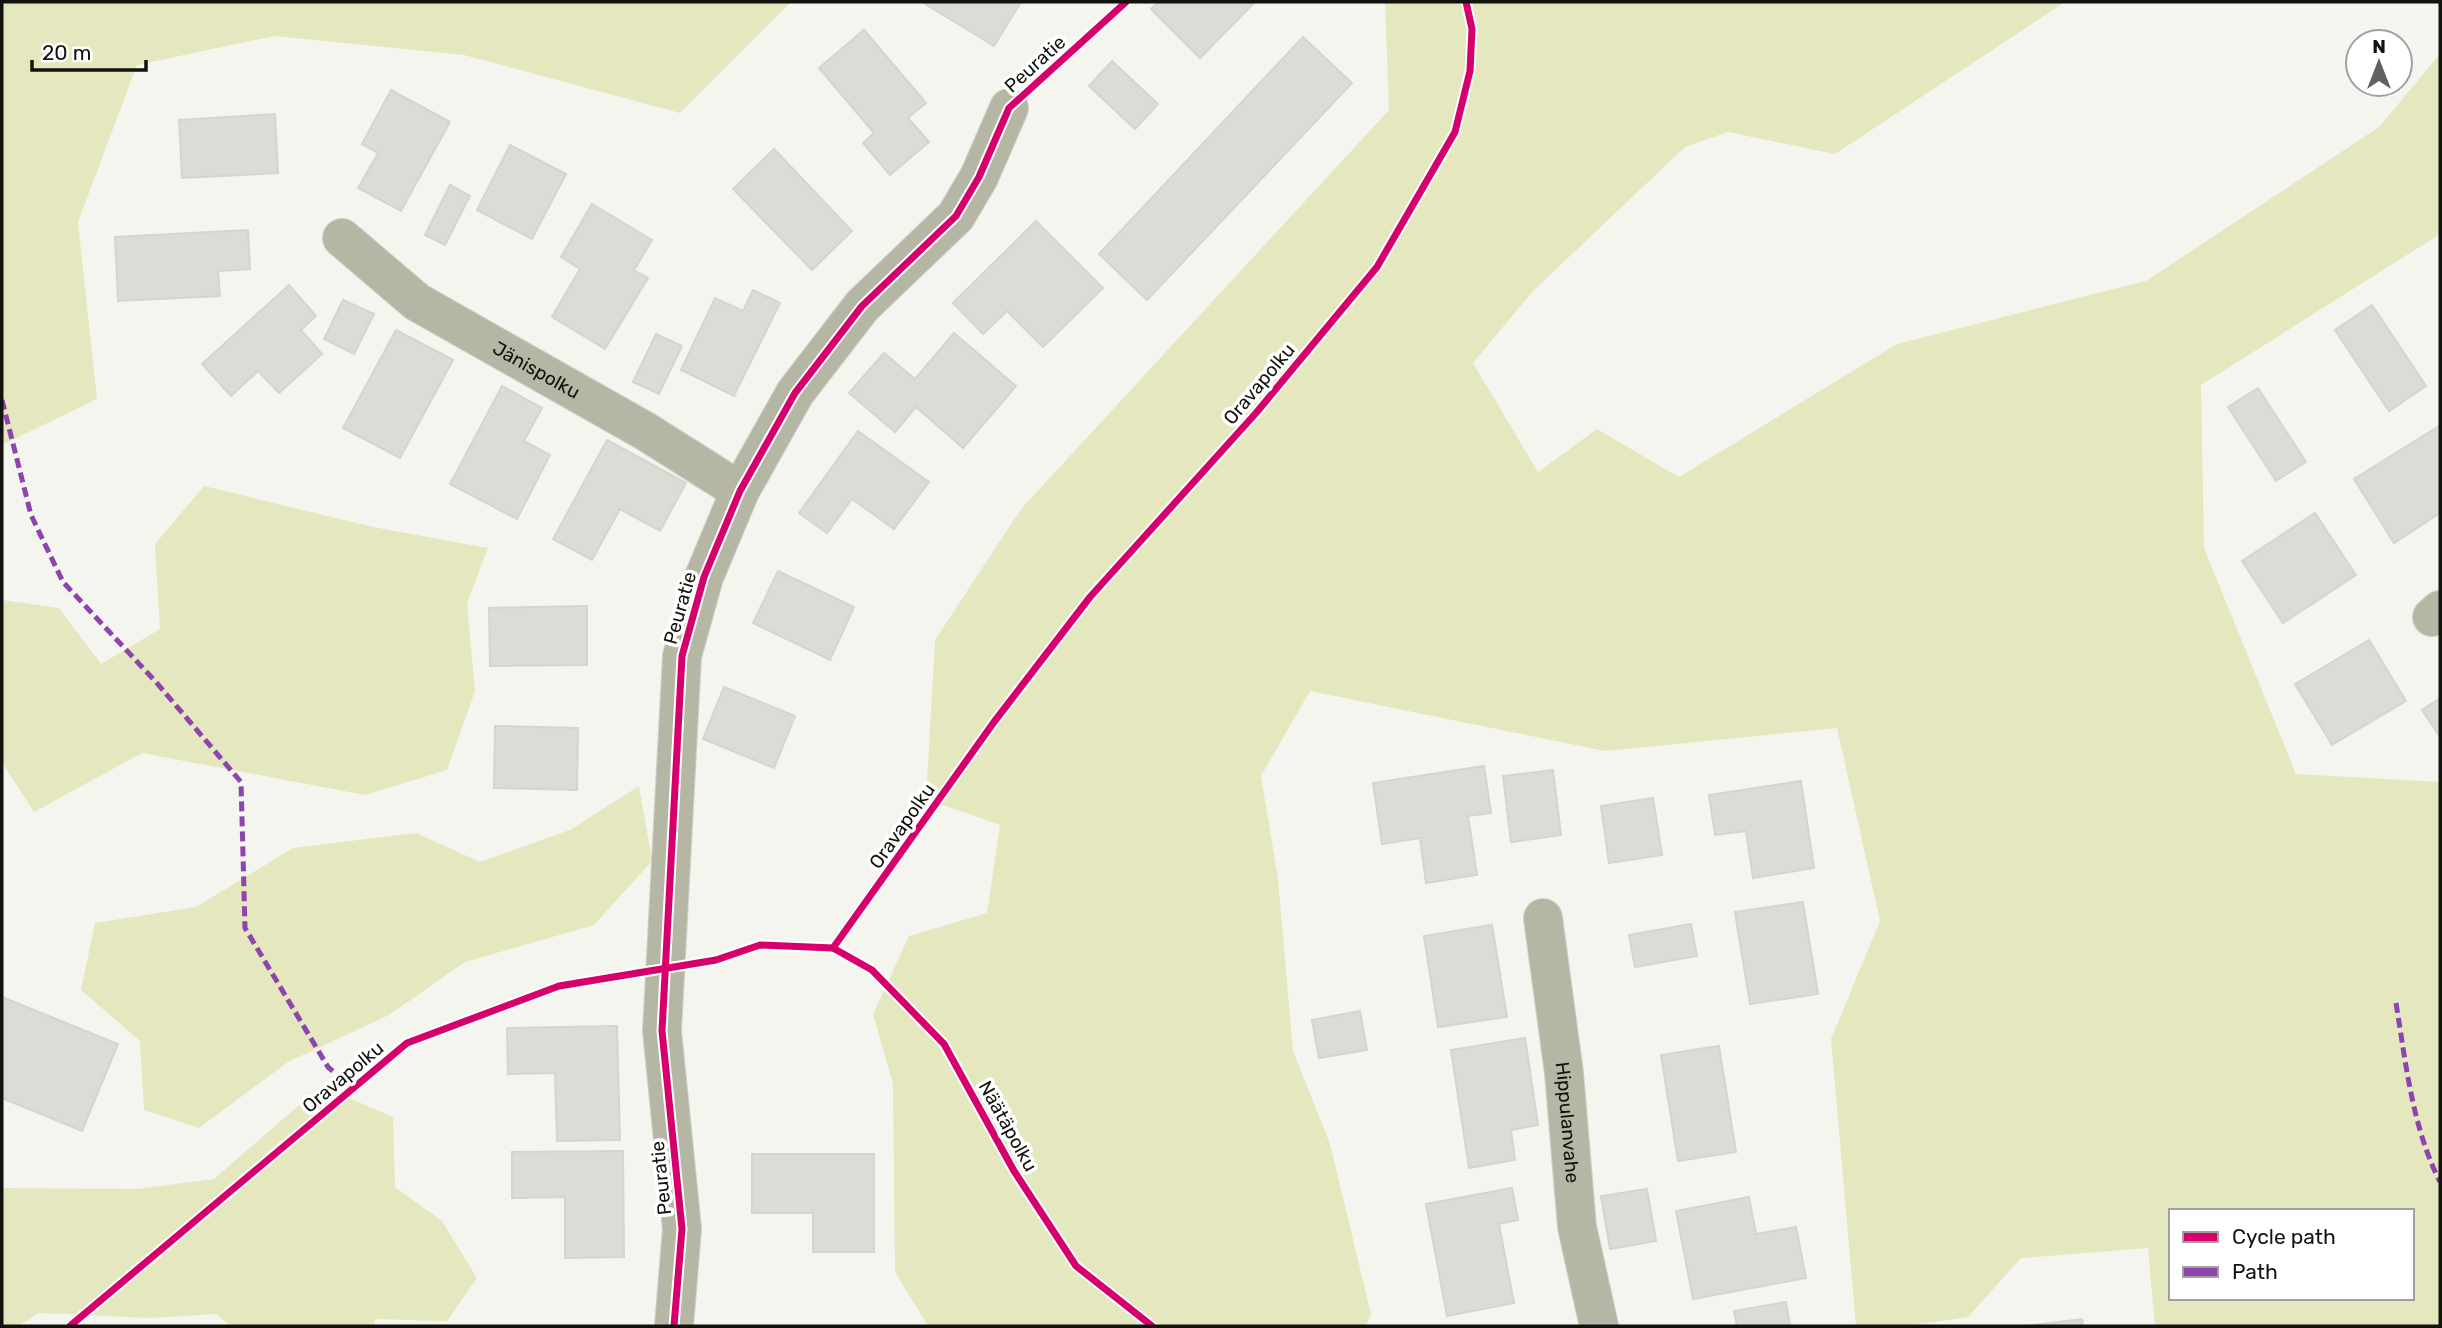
<svg xmlns="http://www.w3.org/2000/svg" width="2442" height="1328" viewBox="0 0 2442 1328" font-family="Rubik,sans-serif">
	<style>
		.green { fill: #e5e7bf; fill-rule: evenodd }
		.building { fill: #dcdcd7; stroke: #d5d5d0; stroke-width: 2 }
		.lines { fill: none; stroke-linecap: round; stroke-linejoin: round }
		.minor-casing { stroke: #d0d0cc; stroke-width: 40 }
		.minor { stroke: #b5b6a3; stroke-width: 38 }
		.quiet { stroke: #8e44ad; stroke-width: 5; stroke-dasharray: 10 5; stroke-linecap: butt }
		.cycleway-casing { stroke: #fff; stroke-width: 11 }
		.cycleway { stroke: #d6006c; stroke-width: 7 }
		.labels { text-anchor: middle; dominant-baseline: central; stroke-width: 7; stroke-linejoin: round; paint-order: stroke }
		.street-label { font-size: 19px; fill: #12120e; stroke: #fff }
	</style>
	<rect width="100%" height="100%" fill="#f5f5ef"/>
	<g class="green">
		<polygon points="2,2 791,2 680,113 464,55 274,36 137,65 78,222 97,399 2,445"/>
		<path d="M1385,2H2065L1835,154L1728,132L1685,147L1532,292L1473,363L1538,472L1597,429L1679,477L1897,344L2146,281L2379,127L2440,54V234L2201,385L2204,548L2296,774L2440,782V1326H2155L2148,1248L2021,1258L1968,1317L1905,1326H1856L1831,1039L1880,921L1837,728L1605,751L1310,691L1261,776L1278,879L1293,1051L1330,1144L1371,1314L1366,1326H928L895,1272L893,1084L873,1014L909,936L987,913L1000,825L926,799L935,640L1021,509L1389,110ZM2171,1211H2412V1298H2171Z"/>
		<polygon points="204,486 373,527 488,548 467,603 475,691 447,770 365,795 142,753 34,812 3,764 2,600 59,608 101,664 160,629 155,544"/>
		<polygon points="639,786 652,861 594,925 465,962 389,1015 288,1062 199,1128 144,1110 140,1041 81,990 95,923 196,907 293,848 416,833 480,862 570,830"/>
		<polygon points="321,1086 393,1117 395,1187 442,1221 477,1278 447,1321 375,1319 374,1326 231,1326 216,1314 150,1318 39,1313 18,1326 2,1326 2,1188 137,1189 214,1179"/>
	</g>
	<g class="building">
		<polygon points="922,2 1021,2 994,46"/>
		<polygon points="1158,2 1255,2 1200,58 1151,9"/>
		<polygon points="864,30 926,103 908,118 929,142 890,175 863,143 874,133 819,68"/>
		<polygon points="1303,37 1352,83 1147,300 1099,254"/>
		<polygon points="1112,61 1158,104 1135,129 1089,86"/>
		<polygon points="391,90 450,122 401,211 358,188 378,153 362,144"/>
		<polygon points="275,114 278,173 182,178 179,120"/>
		<polygon points="510,145 566,174 532,239 477,210"/>
		<polygon points="774,149 852,231 812,270 733,189"/>
		<polygon points="450,185 470,196 445,245 425,235"/>
		<polygon points="592,204 652,240 634,270 648,278 605,349 552,317 580,269 561,257"/>
		<polygon points="1036,221 1103,288 1043,347 1007,311 983,334 953,303"/>
		<polygon points="248,230 250,269 218,271 220,296 118,301 115,237"/>
		<polygon points="289,285 316,316 301,330 322,354 279,393 258,371 231,396 202,364"/>
		<polygon points="753,290 780,303 734,396 681,370 715,298 743,311"/>
		<polygon points="343,300 374,314 354,354 324,339"/>
		<polygon points="2372,305 2426,386 2389,411 2335,330"/>
		<polygon points="396,330 453,360 400,458 343,428"/>
		<polygon points="954,333 1016,386 963,448 916,407 895,432 849,393 884,353 915,379"/>
		<polygon points="656,334 682,346 659,394 633,382"/>
		<polygon points="502,386 542,408 524,441 550,455 517,519 450,484"/>
		<polygon points="2258,388 2306,462 2276,481 2228,407"/>
		<polygon points="2439,426 2440,513 2394,543 2354,479"/>
		<polygon points="858,431 929,482 894,529 852,499 827,533 799,513"/>
		<polygon points="607,440 686,483 660,531 620,509 592,560 553,539"/>
		<polygon points="2315,513 2356,575 2283,623 2242,561"/>
		<polygon points="778,571 854,607 830,660 753,623"/>
		<polygon points="587,606 587,665 490,666 489,608"/>
		<polygon points="2369,640 2406,701 2332,745 2295,684"/>
		<polygon points="724,687 795,716 774,768 703,739"/>
		<polygon points="2440,698 2440,737 2422,710"/>
		<polygon points="495,726 578,728 577,790 494,788"/>
		<polygon points="1484,766 1491,813 1468,816 1477,875 1426,883 1420,838 1382,844 1373,783"/>
		<polygon points="1553,770 1561,835 1511,842 1503,776"/>
		<polygon points="1801,781 1814,868 1753,878 1746,831 1715,835 1709,795"/>
		<polygon points="1653,798 1662,855 1609,863 1601,806"/>
		<polygon points="1803,902 1818,994 1750,1004 1735,912"/>
		<polygon points="1691,924 1697,956 1635,967 1629,935"/>
		<polygon points="1492,925 1507,1017 1438,1027 1424,936"/>
		<polygon points="2,997 118,1044 82,1131 2,1098"/>
		<polygon points="1360,1011 1367,1050 1319,1058 1312,1020"/>
		<polygon points="617,1026 620,1140 557,1141 555,1073 508,1074 507,1028"/>
		<polygon points="1525,1038 1538,1125 1511,1130 1515,1160 1469,1168 1451,1050"/>
		<polygon points="1719,1046 1736,1152 1678,1161 1661,1055"/>
		<polygon points="623,1151 624,1257 565,1258 565,1197 512,1198 512,1152"/>
		<polygon points="752,1154 874,1154 874,1252 813,1252 813,1213 752,1213"/>
		<polygon points="1512,1188 1518,1220 1499,1224 1514,1303 1447,1316 1426,1204"/>
		<polygon points="1647,1189 1656,1241 1610,1249 1601,1196"/>
		<polygon points="1749,1197 1756,1234 1796,1227 1806,1278 1693,1299 1676,1211"/>
		<polygon points="1786,1302 1790,1326 1737,1326 1734,1311"/>
		<polygon points="2082,1319 2083,1326 2026,1326"/>
	</g>
	<g class="lines">
		<defs>
			<g id="minor">
				<path id="s1" d="M342,238L417,302L645,431L740,491"/>
				<polyline points="2432,617 2440,610"/>
				<path id="s2" d="M1543,918L1564,1073L1577,1227L1599,1326"/>
				<polyline points="674,1326 682,1229 662,1031 682,656 704,577 740,491 795,393 862,306 956,216 979,177 1009,108"/>
			</g>
		</defs>
		<use href="#minor" class="minor-casing"/>
		<use href="#minor" class="minor"/>
		<g class="quiet">
			<polyline points="2,400 31,515 63,582 156,682 241,782 245,928 328,1067 353,1089"/>
			<path d="M2396,1003C2406,1064 2412,1126 2440,1182"/>
		</g>
		<defs>
			<g id="cycleway">
				<polyline points="833,948 994,722 1090,597 1256,413 1377,267 1455,132 1470,71 1472,29 1466,2"/>
				<polyline points="70,1326 407,1043 559,986 716,960 760,945 833,948 872,970 944,1044 1014,1171 1076,1266 1152,1326"/>
				<polyline points="674,1326 682,1229 662,1031 682,656 704,577 740,491 795,393 862,306 956,216 979,177 1009,108 1126,2"/>
			</g>
		</defs>
		<use href="#cycleway" class="cycleway-casing"/>
		<use href="#cycleway" class="cycleway"/>
	</g>
	<g class="labels">
		<g class="street-label">
			<text transform="translate(1035 64) rotate(-42)">Peuratie</text>
			<text stroke="none"><textPath href="#s1" startOffset="236">Jänispolku</textPath></text>
			<text transform="translate(1259 384) rotate(-50)">Oravapolku</text>
			<text transform="translate(680 608) rotate(-74)">Peuratie</text>
			<text transform="translate(902 826) rotate(-55)">Oravapolku</text>
			<text transform="translate(343 1077) rotate(-40)">Oravapolku</text>
			<text stroke="none"><textPath href="#s2" startOffset="206">Hippulanvahe</textPath></text>
			<text transform="translate(1008 1126) rotate(61)">Näätäpolku</text>
			<text transform="translate(661 1178) rotate(-96)">Peuratie</text>
		</g>
	</g>
	<rect width="2442" height="1328" fill="none" stroke="#12120e" stroke-width="7"/>
	<rect x="2169" y="1209" width="245" height="91" fill="#ffffff" stroke="#a0a09f" stroke-width="2"/>
	<rect x="2183" y="1232" width="35" height="10" fill="#d6006c" stroke="#a0a09f" stroke-width="2"/>
	<text x="2232" y="1244" font-size="21" fill="#12120e">Cycle path</text>
	<rect x="2183" y="1267" width="35" height="10" fill="#8e44ad" stroke="#a0a09f" stroke-width="2"/>
	<text x="2232" y="1279" font-size="21" fill="#12120e">Path</text>
	<g transform="translate(2379 63)"><circle r="33" fill="#ffffff" stroke="#a0a09f" stroke-width="2"/>
	<path d="M0-5L12 26L0 18L-12 26Z" fill="#61615d"/>
	<text y="-10" font-size="19" font-weight="bold" text-anchor="middle" fill="#12120e">N</text>
	</g>
	<path d="M32 60v10h114v-10" fill="none" stroke="#12120e" stroke-width="3.5"/>
	<text x="42" y="60" font-size="21" fill="#12120e" stroke="#ffffff" stroke-width="5" paint-order="stroke">20 m</text>
</svg>
